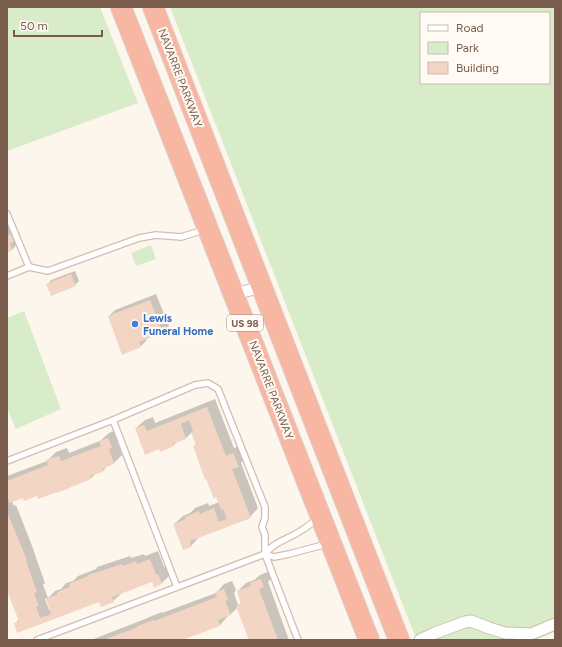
<svg xmlns="http://www.w3.org/2000/svg" width="562" height="647" viewBox="0 0 562 647" font-family="Figtree,sans-serif">
	<style>
		.green { fill: #d8ecc9; fill-rule: evenodd }
		.shadow { fill: #0003; fill-rule: evenodd }
		.building { fill: #f3d5c3 }
		.lines { fill: none; stroke-linecap: round; stroke-linejoin: round }
		.lane-casing { stroke: #d1beb0; stroke-width: 8 }
		.street-casing { stroke: #d1beb0; stroke-width: 13 }
		.highway-casing { stroke: #dad1cd; stroke-width: 22 }
		.lane { stroke: #fff; stroke-width: 5.5 }
		.street { stroke: #fff; stroke-width: 11 }
		.highway { stroke: #f7b7a3; stroke-width: 20 }
		.shop-dot { fill: #3f7fe0; stroke: #fffaf3; stroke-width: 1.5 }
		.labels { text-anchor: middle; dominant-baseline: central; stroke-width: 4; stroke-linejoin: round; paint-order: stroke }
		.shield { fill: #fffaf3; stroke: #a28b7f; stroke-width: 1 }
		.shield-label { font-size: 10px; font-weight: bold; fill: #7a5c4d }
		.street-label { font-size: 11px; fill: #7a5c4d; stroke: #fffaf3 }
		.shop-label { font-size: 11px; font-weight: bold; fill: #366cbe; stroke: #fffaf3; text-anchor: start }
	</style>
	<rect width="100%" height="100%" fill="#fdf6ec"/>
	<g class="green">
		<polygon points="7,7 100,7 138,103 7,151"/>
		<path d="M170,7H555V618L531,628L507,627L492,623L474,616H463L433,627L415,636ZM421,13H549V83H421Z"/>
		<polygon points="151,245 156,259 136,266 131,253"/>
		<polygon points="24,311 61,409 16,429 7,408 7,318"/>
		<polygon points="469,627 486,634 502,639 530,640 555,631 555,632 535,640 433,640"/>
	</g>
	<g class="shadow">
		<polygon points="10,223 13,230 17,229 19,235 16,238 18,243 12,250 7,252 7,225"/>
		<polygon points="75,271 79,281 75,285 47,285 51,280"/>
		<polygon points="156,294 169,326 162,332 146,338 147,340 141,346 109,316 115,310"/>
		<polygon points="215,399 234,448 242,445 246,457 241,463 258,508 250,517 199,537 191,546 184,549 174,524 183,516 190,513 195,508 208,503 209,506 219,502 194,446 196,444 192,432 186,438 178,441 174,445 160,450 159,448 136,428 145,420 153,417 155,423"/>
		<path d="M116,430L120,439L117,442L122,455L114,463L107,466L103,471L96,473L91,478L37,495L23,497L12,501L14,506L16,505L34,551V552L45,583L43,585L48,598L55,591L61,589L66,583L73,581L78,576L96,569L97,567L130,556L131,558L144,554L145,556L158,551L164,567L167,566L170,575L162,583L152,581L122,593L113,601H99L18,632L15,624L19,619L7,588V476L47,461L56,452L67,448L69,453L100,441L109,433ZM46,598L51,609L49,610L45,599Z"/>
		<polygon points="270,571 272,578 268,582 289,640 249,640 238,607 230,615 228,615 228,616 220,625 179,640 91,640 145,619 147,618 162,612 162,613 216,593 224,584 232,581 236,590 234,593 238,605 242,602 238,591 246,583 254,580 260,575"/>
	</g>
	<g class="building">
		<polygon points="11,234 14,242 10,243 12,250 7,253 7,236"/>
		<polygon points="71,274 76,286 51,296 46,284"/>
		<polygon points="150,300 163,333 139,342 141,347 122,355 108,316"/>
		<polygon points="207,407 226,456 233,453 239,467 232,469 251,518 190,541 191,547 183,550 173,524 186,519 185,517 199,511 200,514 214,508 219,522 227,519 223,509 221,510 216,497 214,499 206,479 205,480 193,446 196,445 191,432 193,431 189,420 181,424 186,439 173,444 174,446 160,452 159,449 145,455 135,428 144,425 147,431"/>
		<polygon points="108,438 112,448 109,449 114,464 102,469 103,472 90,476 91,479 57,493 57,492 38,499 37,496 24,501 23,498 10,503 7,496 7,481 48,465 46,460 59,456 61,461 101,446 99,441"/>
		<polygon points="7,512 27,560 26,561 37,592 34,593 39,606 36,607 40,618 51,614 46,599 58,594 57,592 70,587 69,584 88,576 88,575 122,564 123,566 136,561 137,564 150,559 156,575 158,574 162,584 154,588 152,582 112,597 114,602 101,607 99,602 17,633 14,623 19,621 7,591"/>
		<polygon points="261,579 264,587 259,589 278,640 249,640 236,606 241,604 237,591 251,586 250,583"/>
		<polygon points="224,589 228,600 225,601 231,615 218,620 220,626 182,640 103,640 138,627 138,626 153,620 154,621 217,597 215,592"/>
	</g>
	<g class="lines">
		<defs>
			<g id="lane">
				<polyline points="7,214 29,267"/>
				<polyline points="7,276 29,267 48,271 139,238 156,235 181,237 204,230"/>
				<polyline points="113,420 195,385 208,383 218,389 265,507 265,518 262,527 265,535 265,554 298,640"/>
				<polyline points="7,461 113,420 177,587"/>
				<path d="M317,519C312,523 307,527 302,530C289,539 275,541 265,554L274,557L289,554L327,544"/>
				<polyline points="37,640 265,554"/>
			</g>
			<g id="street">
				<polyline points="234,294 262,287"/>
				<polyline points="420,640 435,633 465,622 471,621 489,628 505,633 531,634 555,624"/>
			</g>
			<g id="highway">
				<polyline points="121,7 369,640"/>
				<polyline points="153,7 399,640"/>
			</g>
		</defs>
		<use href="#lane" class="lane-casing"/>
		<use href="#street" class="street-casing"/>
		<use href="#highway" class="highway-casing"/>
		<use href="#lane" class="lane"/>
		<use href="#street" class="street"/>
		<use href="#highway" class="highway"/>
	</g>
	<circle class="shop-dot" cx="135" cy="324" r="4"/>
	<g class="labels">
		<rect class="shield" x="227" y="315" width="36" height="16" rx="3"/>
		<g class="shield-label">
			<text x="245" y="323">US 98</text>
		</g>
		<g class="street-label">
			<text transform="translate(180 78) rotate(69)">NAVARRE PARKWAY</text>
			<text transform="translate(271 390) rotate(69)">NAVARRE PARKWAY</text>
		</g>
		<g class="shop-label">
			<text x="143" y="318">Lewis<tspan x="143" dy="13">Funeral Home</tspan></text>
		</g>
	</g>
	<rect width="562" height="647" fill="none" stroke="#7a5c4d" stroke-width="16"/>
	<rect x="420" y="12" width="130" height="72" fill="#fffaf3" stroke="#cabbb1"/>
	<rect x="428" y="25" width="20" height="6" fill="#ffffff" stroke="#cabbb1"/>
	<text x="456" y="32" font-size="12" fill="#7a5c4d">Road</text>
	<rect x="428" y="42" width="20" height="12" fill="#d8ecc9" stroke="#cabbb1"/>
	<text x="456" y="52" font-size="12" fill="#7a5c4d">Park</text>
	<rect x="428" y="62" width="20" height="12" fill="#f3d5c3" stroke="#cabbb1"/>
	<text x="456" y="72" font-size="12" fill="#7a5c4d">Building</text>
	<path d="M14 30v6h88v-6" fill="none" stroke="#7a5c4d" stroke-width="2"/>
	<text x="20" y="30" font-size="12" fill="#7a5c4d" stroke="#fffaf3" stroke-width="3" paint-order="stroke">50 m</text>
</svg>
